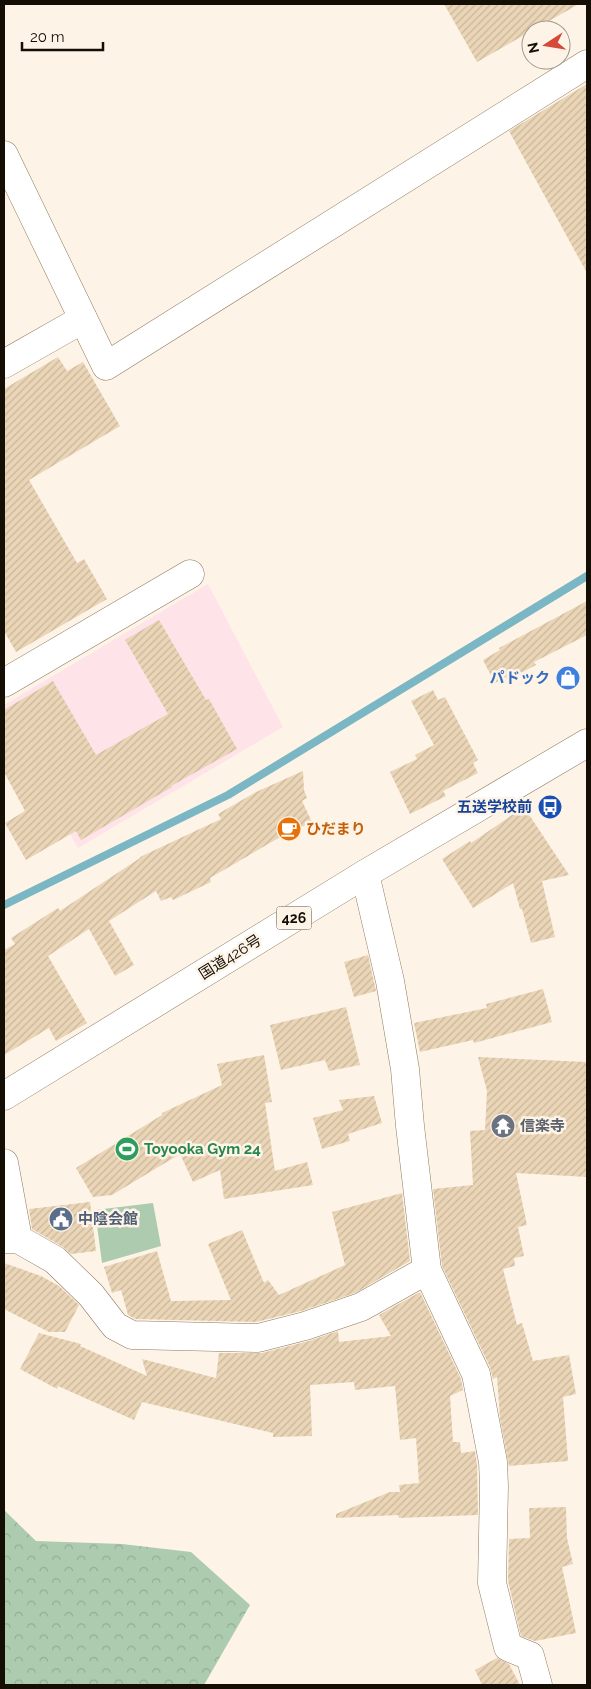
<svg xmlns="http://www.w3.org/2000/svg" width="591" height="1689" viewBox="0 0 591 1689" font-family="Raleway,'Noto Sans JP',sans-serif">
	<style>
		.commercial { fill: #fee3e9 }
		.forest { fill: url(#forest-crowns) }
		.park { fill: #adcbaf }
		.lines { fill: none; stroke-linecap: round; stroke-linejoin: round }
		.stream { stroke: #7ab6c3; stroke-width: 8 }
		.building { fill: url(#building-hatch) }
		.street-casing { stroke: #8e7a5e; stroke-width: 29 }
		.highway-casing { stroke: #8e7a5e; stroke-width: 29 }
		.street { stroke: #fff; stroke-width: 28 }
		.highway { stroke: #fff; stroke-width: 28 }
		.labels { text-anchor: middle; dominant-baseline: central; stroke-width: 5; stroke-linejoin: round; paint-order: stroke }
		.shield { fill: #fdf4e7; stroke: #5b5348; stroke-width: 1 }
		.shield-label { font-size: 14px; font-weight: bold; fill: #150e04 }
		.shop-label { font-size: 15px; font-weight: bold; fill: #366cbe; stroke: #fdf4e7; text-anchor: end }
		.transit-label { font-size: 15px; font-weight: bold; fill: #164399; stroke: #fdf4e7; text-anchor: end }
		.food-label { font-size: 15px; font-weight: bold; fill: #c56008; stroke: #fdf4e7; text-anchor: start }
		.street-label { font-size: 15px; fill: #150e04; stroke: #fdf4e7 }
		.worship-label { font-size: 15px; font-weight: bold; fill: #5b616d; stroke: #fdf4e7; text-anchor: start }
		.leisure-label { font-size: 15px; font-weight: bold; fill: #27864d; stroke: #fdf4e7; text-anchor: start }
		.service-label { font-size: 15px; font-weight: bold; fill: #4e5e75; stroke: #fdf4e7; text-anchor: start }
	</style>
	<defs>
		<pattern id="forest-crowns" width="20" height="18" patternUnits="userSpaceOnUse" patternTransform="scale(1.25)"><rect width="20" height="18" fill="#adcbaf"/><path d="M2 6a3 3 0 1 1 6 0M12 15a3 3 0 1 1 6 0" fill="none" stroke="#94ad95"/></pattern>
		<pattern id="building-hatch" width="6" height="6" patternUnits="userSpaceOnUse" patternTransform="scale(1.25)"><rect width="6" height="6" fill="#ebd5b7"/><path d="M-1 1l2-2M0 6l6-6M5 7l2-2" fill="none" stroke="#c9b69c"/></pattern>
	</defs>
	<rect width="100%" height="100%" fill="#fdf4e7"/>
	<polygon class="commercial" points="208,584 283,727 78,848 4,719 4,705"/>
	<polygon class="forest" points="4,1510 36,1541 122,1544 191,1552 250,1605 204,1685 4,1685"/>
	<polygon class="park" points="153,1203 161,1246 102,1263 95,1210"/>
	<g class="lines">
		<polyline class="stream" points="4,905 228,795 587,576"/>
	</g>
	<g class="building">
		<polygon points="444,4 579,4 477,62"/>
		<polygon points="587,84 587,273 509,131"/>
		<polygon points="58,357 67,371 83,362 120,426 29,480 77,563 84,559 107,599 16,652 4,631 4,389"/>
		<polygon points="587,601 587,635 534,662 536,665 515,676 513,674 495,683 483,660 500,650 499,648"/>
		<polygon points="159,620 206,700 209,699 237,749 171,786 172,787 81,840 76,831 26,860 5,823 25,811 4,772 4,710 53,681 96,755 168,714 125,640"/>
		<polygon points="433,690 438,700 445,697 478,760 473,763 478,773 443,791 446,796 410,814 390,772 417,759 415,755 434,745 411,701"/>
		<polygon points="303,771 304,790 307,798 302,801 312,822 282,836 210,878 211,882 173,900 171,897 161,901 156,891 109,921 134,965 115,976 89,929 48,956 87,1023 56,1041 49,1028 4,1055 4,950 15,944 11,938 58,908 60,911 140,858 140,857 221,819 218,814 256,792"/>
		<polygon points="524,807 569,875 542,881 555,937 531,943 522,909 520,909 513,883 473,908 442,859 470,841 471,843"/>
		<polygon points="368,955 376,991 354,997 344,962"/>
		<polygon points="543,989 552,1022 474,1043 473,1040 420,1052 414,1023 487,1008 486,1004"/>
		<polygon points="346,1007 360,1065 329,1071 325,1060 281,1070 270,1025"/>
		<polygon points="264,1055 272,1102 265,1103 275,1171 307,1162 313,1185 224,1199 220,1170 193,1182 180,1154 112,1195 93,1197 76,1168 162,1115 162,1113 222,1085 217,1064"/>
		<polygon points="478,1057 587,1062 587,1177 516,1173 527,1225 518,1227 524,1256 514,1258 515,1266 503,1269 517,1325 522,1323 533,1361 569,1355 576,1394 563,1397 568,1461 509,1466 500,1418 497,1377 493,1379 490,1367 442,1266 433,1189 473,1185 470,1131 485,1130 487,1091"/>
		<polygon points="374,1096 382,1123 348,1134 350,1141 322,1149 313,1118 343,1110 339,1100"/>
		<polygon points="402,1193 410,1261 355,1293 301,1311 256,1322 136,1319 128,1315 121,1290 112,1293 104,1267 157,1251 171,1301 231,1300 208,1244 242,1230 264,1283 268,1280 279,1295 345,1265 332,1212"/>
		<polygon points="90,1202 96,1251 71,1254 63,1247 32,1229 29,1209"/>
		<polygon points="4,1263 41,1276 59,1286 79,1305 65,1332 49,1332 4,1309"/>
		<polygon points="420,1292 461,1379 463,1390 450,1396 453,1442 460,1442 461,1453 475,1451 477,1464 478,1515 399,1518 398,1515 336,1518 336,1514 390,1492 400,1492 399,1485 419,1483 416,1438 400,1440 395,1386 355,1390 354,1382 310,1385 312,1436 273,1437 273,1433 142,1402 134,1420 58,1386 57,1389 20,1369 39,1333 81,1344 80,1346 147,1376 142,1359 216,1378 219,1353 262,1353 309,1341 338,1331 339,1342 391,1336 379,1315"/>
		<polygon points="566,1507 567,1538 573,1564 562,1567 576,1633 535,1641 521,1636 508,1581 509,1539 530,1538 529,1508"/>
		<polygon points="497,1658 509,1664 520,1685 482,1685 475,1670"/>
	</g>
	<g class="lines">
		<defs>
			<g id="street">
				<polyline points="4,155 106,366 587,64"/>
				<polyline points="4,364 83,319"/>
				<polyline points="4,683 190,574"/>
				<polyline points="365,874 390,981 405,1069 410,1126 427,1270 476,1374 493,1462 494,1486 492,1583 508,1647 530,1656 538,1685"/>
				<polyline points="4,1163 18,1239"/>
				<polyline points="4,1239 18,1239 55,1260 91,1295 115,1326 132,1335 258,1338 305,1326 361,1307 427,1270"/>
			</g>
			<polyline id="highway" points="4,1096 365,874 587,743"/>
		</defs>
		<use href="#street" class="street-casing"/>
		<use href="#highway" class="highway-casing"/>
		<use href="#street" class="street"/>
		<use href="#highway" class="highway"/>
	</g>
	<defs>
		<symbol id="shop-disc" viewBox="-11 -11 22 22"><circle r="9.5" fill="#3f7fe0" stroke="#fdf4e7"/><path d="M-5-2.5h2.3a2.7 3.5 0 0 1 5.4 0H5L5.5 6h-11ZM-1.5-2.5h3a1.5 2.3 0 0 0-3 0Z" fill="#fff"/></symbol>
		<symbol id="bus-disc" viewBox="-11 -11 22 22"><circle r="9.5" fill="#1a4fb4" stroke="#fdf4e7"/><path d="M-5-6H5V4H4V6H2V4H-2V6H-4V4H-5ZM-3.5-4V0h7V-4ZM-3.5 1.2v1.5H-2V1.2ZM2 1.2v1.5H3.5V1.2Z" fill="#fff"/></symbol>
		<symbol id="cafe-disc" viewBox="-11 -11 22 22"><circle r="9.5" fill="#e8710a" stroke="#fdf4e7"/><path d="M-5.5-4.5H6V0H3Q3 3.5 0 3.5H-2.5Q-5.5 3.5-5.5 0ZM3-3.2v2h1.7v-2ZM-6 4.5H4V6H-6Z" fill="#fff"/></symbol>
		<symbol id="temple-disc" viewBox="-11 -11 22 22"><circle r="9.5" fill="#6b7280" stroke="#fdf4e7"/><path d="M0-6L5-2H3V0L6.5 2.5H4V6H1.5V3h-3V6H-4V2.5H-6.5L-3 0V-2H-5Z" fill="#fff"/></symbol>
		<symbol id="stadium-disc" viewBox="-11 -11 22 22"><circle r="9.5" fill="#2e9e5b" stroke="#fdf4e7"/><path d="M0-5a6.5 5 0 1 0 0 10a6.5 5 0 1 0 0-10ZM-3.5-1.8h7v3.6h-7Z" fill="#fff"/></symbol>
		<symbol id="civic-disc" viewBox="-11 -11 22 22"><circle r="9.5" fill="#5c6f8a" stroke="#fdf4e7"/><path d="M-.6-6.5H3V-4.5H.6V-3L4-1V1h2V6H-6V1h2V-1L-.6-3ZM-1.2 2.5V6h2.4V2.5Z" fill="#fff"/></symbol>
	</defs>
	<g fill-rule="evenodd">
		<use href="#shop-disc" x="554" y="664" width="28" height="28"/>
		<use href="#bus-disc" x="536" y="793" width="28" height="28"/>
		<use href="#cafe-disc" x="275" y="815" width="28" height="28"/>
		<use href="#temple-disc" x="489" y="1112" width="28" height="28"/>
		<use href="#stadium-disc" x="113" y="1135" width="28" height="28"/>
		<use href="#civic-disc" x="47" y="1205" width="28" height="28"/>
	</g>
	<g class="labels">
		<rect class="shield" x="276.5" y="906.5" width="35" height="23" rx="4"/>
		<g class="shield-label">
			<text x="294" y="918">426</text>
		</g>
		<g class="shop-label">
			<text x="550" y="678">パドック</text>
		</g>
		<g class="transit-label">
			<text x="532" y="807">五送学校前</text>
		</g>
		<g class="food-label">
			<text x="306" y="829">ひだまり</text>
		</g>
		<g class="street-label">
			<text transform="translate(230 957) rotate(-32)">国道426号</text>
		</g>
		<g class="worship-label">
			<text x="520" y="1126">信楽寺</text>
		</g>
		<g class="leisure-label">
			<text x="144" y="1149">Toyooka Gym 24</text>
		</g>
		<g class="service-label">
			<text x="78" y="1219">中陰会館</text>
		</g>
	</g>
	<rect width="591" height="1689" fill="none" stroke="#150e04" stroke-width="10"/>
	<g transform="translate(546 45) rotate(258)"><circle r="24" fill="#fdf4e7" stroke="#a0988c"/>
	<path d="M0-4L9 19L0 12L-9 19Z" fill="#d64938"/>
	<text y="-8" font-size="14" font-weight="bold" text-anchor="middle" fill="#150e04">N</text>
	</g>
	<path d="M22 42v8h81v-8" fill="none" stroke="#150e04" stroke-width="2.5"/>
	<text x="30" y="42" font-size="15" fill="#150e04" stroke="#fdf4e7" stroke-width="4" paint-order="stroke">20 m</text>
</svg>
